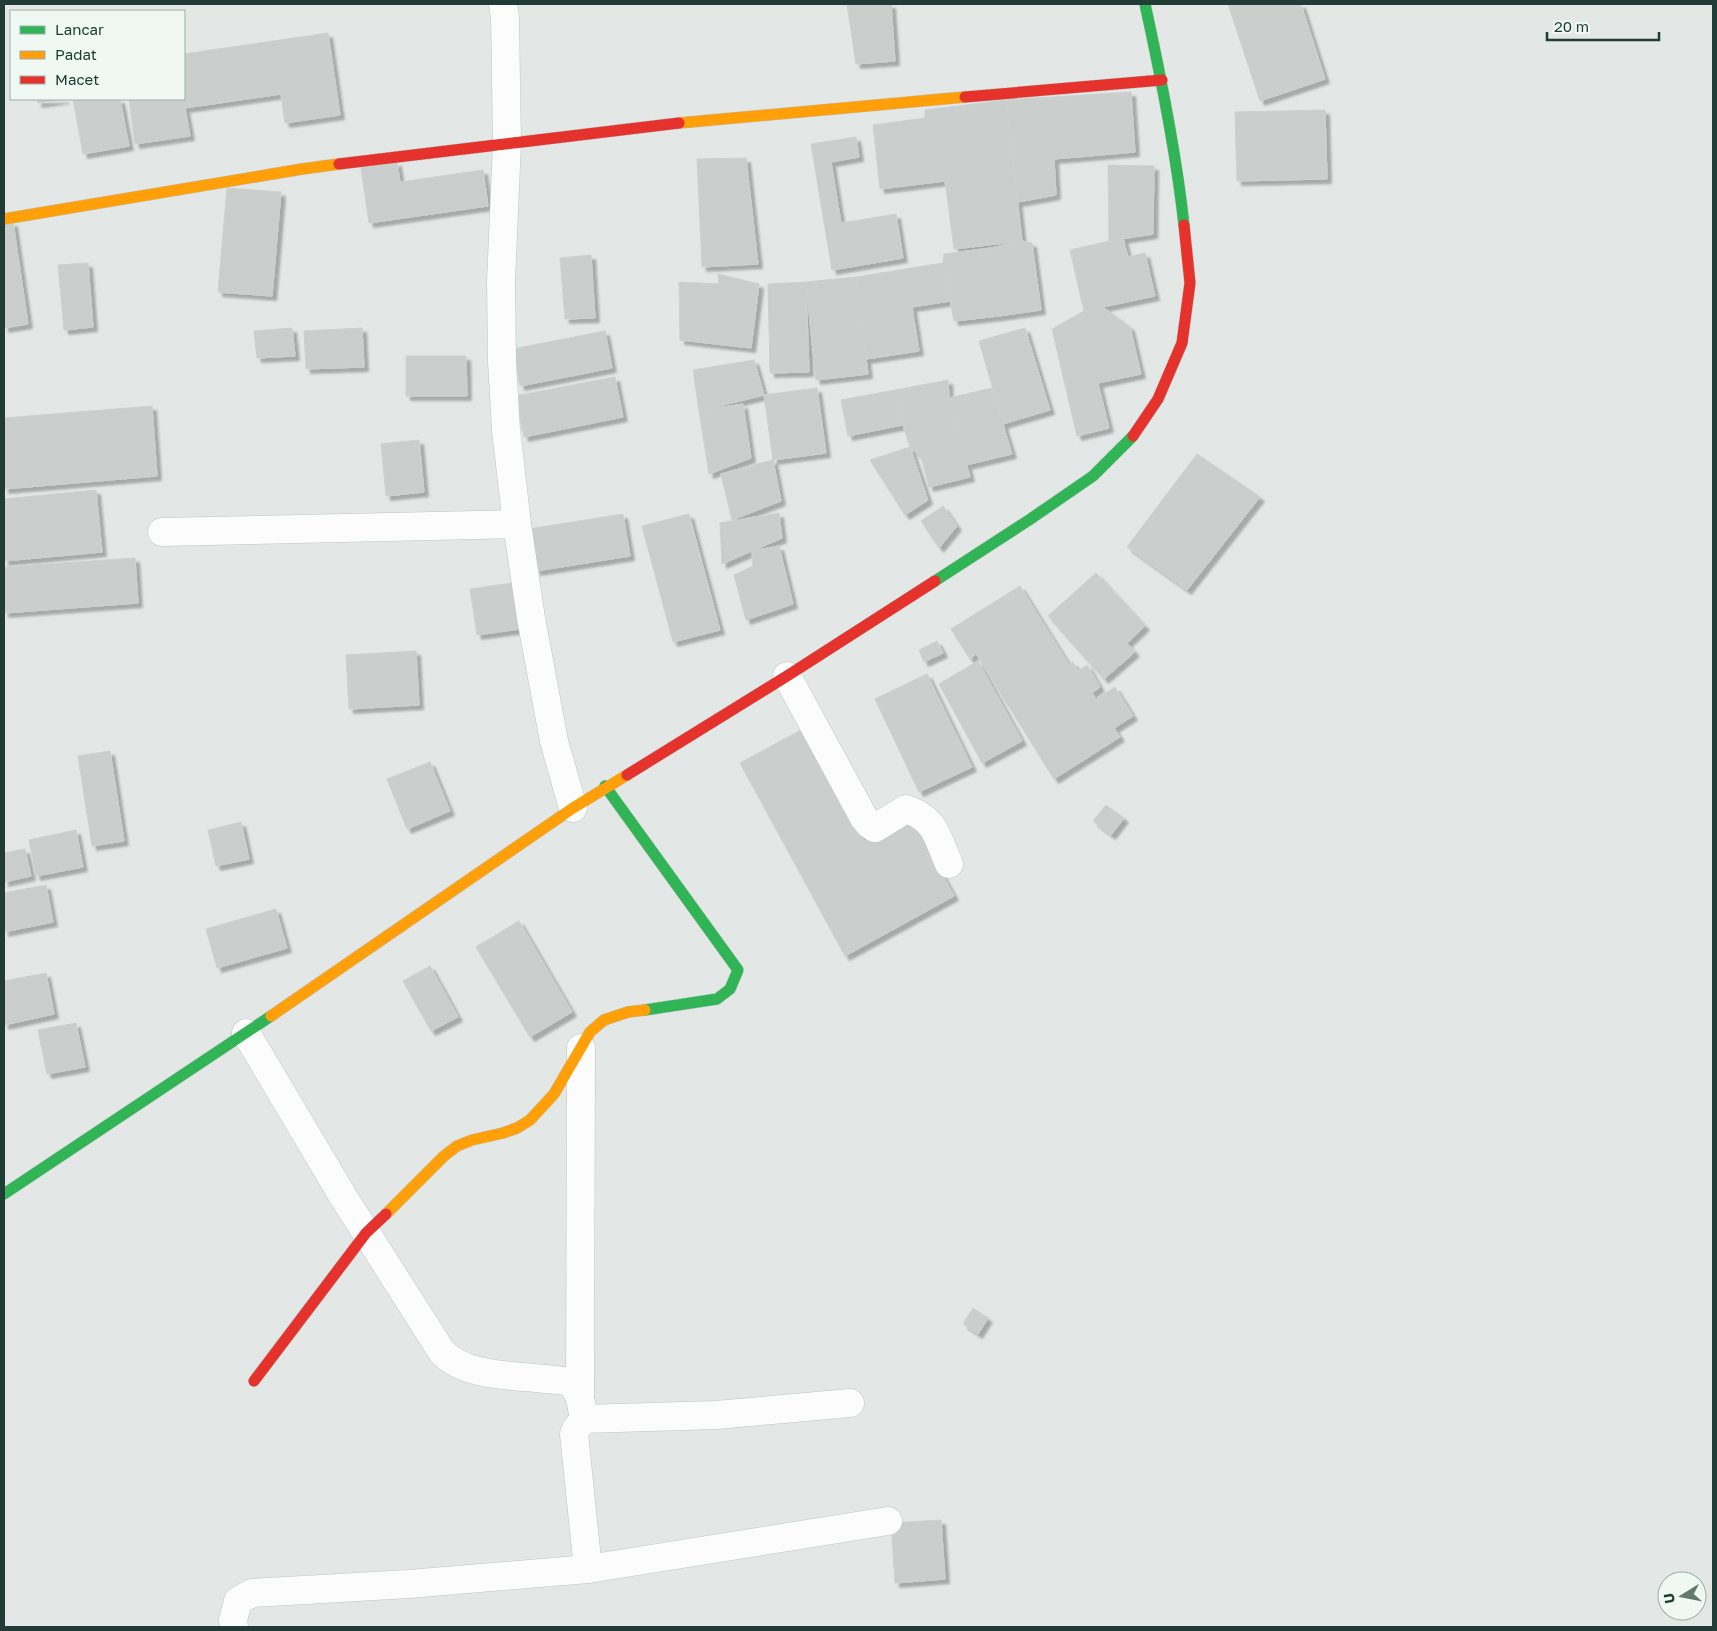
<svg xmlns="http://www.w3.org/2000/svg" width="1717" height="1631" viewBox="0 0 1717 1631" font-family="'Golos Text',sans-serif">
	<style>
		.building { fill: #cacfcd; stroke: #cbd1cf; filter: url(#shadow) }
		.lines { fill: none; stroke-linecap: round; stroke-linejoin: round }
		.street-casing { stroke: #c0c5c3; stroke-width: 29 }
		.fast-casing { stroke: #bec6c3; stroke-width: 12 }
		.slow-casing { stroke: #bec6c3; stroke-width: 12 }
		.jam-casing { stroke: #bec6c3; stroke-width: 12 }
		.street { stroke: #fbfcfb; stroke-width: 28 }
		.fast { stroke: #30b455; stroke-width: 11 }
		.slow { stroke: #ff9f0a; stroke-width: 11 }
		.jam { stroke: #e5322d; stroke-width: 11 }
	</style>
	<defs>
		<filter id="shadow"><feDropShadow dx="4.5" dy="4.5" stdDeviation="1" flood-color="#0004"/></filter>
	</defs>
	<rect width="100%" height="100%" fill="#e3e8e6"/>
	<g class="building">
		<polygon points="847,4 891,4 895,61 856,64"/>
		<polygon points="1228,4 1301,4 1325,79 1260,101"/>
		<polygon points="328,33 340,115 285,123 281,94 185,108 190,136 135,144 129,99 184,99 184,54"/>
		<polygon points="1131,92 1135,152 1054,159 1056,195 1018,202 1006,100"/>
		<polygon points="37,99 65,99 38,103"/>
		<polygon points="73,99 120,99 129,146 83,154"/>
		<polygon points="1006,100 1022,241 954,249 945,181 880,189 873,125 925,118 925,110"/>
		<polygon points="1325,110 1327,179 1237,181 1235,112"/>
		<polygon points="856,137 859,157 831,162 841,223 896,214 903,258 832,270 811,144"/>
		<polygon points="746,158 758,264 702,267 697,159"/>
		<polygon points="397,162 400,182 483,170 488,206 369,223 361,168"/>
		<polygon points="1108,165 1154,166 1153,234 1109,241"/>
		<polygon points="227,188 281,192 272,296 218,292"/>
		<polygon points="13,222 28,324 4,328 4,223"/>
		<polygon points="1123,238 1128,257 1145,253 1155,296 1084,311 1070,250"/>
		<polygon points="1022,241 1032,243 1041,310 999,316 991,248"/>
		<polygon points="991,248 999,316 954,321 943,263 944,254"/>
		<polygon points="591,255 595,318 565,319 560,258"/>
		<polygon points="88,263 93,327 64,330 58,265"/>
		<polygon points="943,263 950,301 912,307 919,351 866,359 856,277"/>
		<polygon points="718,274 759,284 751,348 680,340 679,282 719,284"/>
		<polygon points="856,277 868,374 816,380 806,282"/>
		<polygon points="806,282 809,372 770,373 768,284"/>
		<polygon points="1103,307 1130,327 1141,374 1098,383 1109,428 1077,436 1052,329 1084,311"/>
		<polygon points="292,328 295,356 257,358 254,331"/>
		<polygon points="362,328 364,367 306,369 304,331"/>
		<polygon points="1025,328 1050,410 1003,424 979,341"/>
		<polygon points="605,331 612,368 520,386 513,349"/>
		<polygon points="406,356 466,356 467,396 406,396"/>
		<polygon points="754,360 764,395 699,411 693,370"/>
		<polygon points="615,377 623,417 524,437 515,396"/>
		<polygon points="948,380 949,398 970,477 929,487 922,459 910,447 903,425 895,390"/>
		<polygon points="817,388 826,453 773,460 764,395"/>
		<polygon points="992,388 1012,454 966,465 949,398"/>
		<polygon points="895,390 903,425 848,436 841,400"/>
		<polygon points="743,404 751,458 709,474 699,411"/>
		<polygon points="152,406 157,476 4,489 4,418"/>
		<polygon points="419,440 424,492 386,496 381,444"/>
		<polygon points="910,447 928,500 905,515 870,460"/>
		<polygon points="1197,454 1260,497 1187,590 1127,547"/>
		<polygon points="773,460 781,501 732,520 721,474"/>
		<polygon points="96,490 102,552 4,561 4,499"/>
		<polygon points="943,506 957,526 939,548 921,521"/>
		<polygon points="779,513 782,538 722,564 720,523"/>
		<polygon points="623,514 630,556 536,571 529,529"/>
		<polygon points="689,514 720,630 673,642 642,526"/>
		<polygon points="779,546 793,604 746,620 734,575 753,566 752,551"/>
		<polygon points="135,558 138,603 4,613 4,567"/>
		<polygon points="1096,573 1145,626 1127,643 1135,652 1104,679 1048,616"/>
		<polygon points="520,582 527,628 477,635 470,589"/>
		<polygon points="1020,586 1069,665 1073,662 1078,671 1087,665 1100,687 1092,693 1096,699 1115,687 1133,716 1114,728 1120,737 1054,779 976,654 970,659 951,629"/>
		<polygon points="937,641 943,653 924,662 919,650"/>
		<polygon points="416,651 419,705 349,709 346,655"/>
		<polygon points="978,661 1022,741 982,763 939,684"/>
		<polygon points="927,674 972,767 919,792 875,699"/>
		<polygon points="803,729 864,841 910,816 954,896 845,956 740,763"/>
		<polygon points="110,751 124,841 92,846 78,756"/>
		<polygon points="430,762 450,811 407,829 387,779"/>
		<polygon points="1106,805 1124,818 1111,835 1093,821"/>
		<polygon points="241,822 249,859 216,866 208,830"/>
		<polygon points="76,830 83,867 36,876 29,840"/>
		<polygon points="25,849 31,876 4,882 4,853"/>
		<polygon points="46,885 53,922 4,932 4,893"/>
		<polygon points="276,909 287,948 217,968 206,929"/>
		<polygon points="519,921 572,1012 530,1037 476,947"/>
		<polygon points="430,966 458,1017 431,1031 403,981"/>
		<polygon points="46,973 54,1014 4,1025 4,981"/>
		<polygon points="76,1023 85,1067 47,1074 38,1030"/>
		<polygon points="973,1308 988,1318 978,1334 963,1324"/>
		<polygon points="941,1520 945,1579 895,1583 891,1523"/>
	</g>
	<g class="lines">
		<defs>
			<g id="street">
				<polyline points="503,4 505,18 507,144 501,281 502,361 506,430 517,524 531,618 554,741 573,808"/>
				<polyline points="162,532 517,524"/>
				<path d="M787,676L864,818L869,824L875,828L906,809C936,819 937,837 949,864"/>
				<path d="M246,1033L344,1198L442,1352C466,1377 512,1375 545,1379C554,1380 564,1380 572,1383L580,1398L584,1419L716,1415L850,1403"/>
				<polyline points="580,1398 581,1048"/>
				<polyline points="584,1419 576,1429 574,1434 588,1569"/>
				<polyline points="234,1627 233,1620 238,1601 252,1593 409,1584 588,1569 888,1521"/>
			</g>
			<g id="fast">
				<path d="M1145,4C1161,77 1176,151 1184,225"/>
				<polyline points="935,581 1029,520 1093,476 1133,436"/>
				<polyline points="605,786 738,970 730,989 717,999 645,1010"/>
				<polyline points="4,1194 271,1016"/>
			</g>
			<g id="slow">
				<polyline points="679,123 965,97"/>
				<polyline points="4,219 302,169 339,164"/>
				<polyline points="271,1016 573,808 627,775"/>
				<polyline points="386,1214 444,1156 457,1146 472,1140 503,1133 517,1128 530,1120 554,1094 590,1032 604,1020 628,1012 645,1010"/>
			</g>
			<g id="jam">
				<polyline points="965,97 1162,80"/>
				<polyline points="339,164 679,123"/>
				<polyline points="1133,436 1158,399 1182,343 1190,283 1184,225"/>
				<polyline points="627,775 787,676 935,581"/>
				<polyline points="254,1381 366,1233 386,1214"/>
			</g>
		</defs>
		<use href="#street" class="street-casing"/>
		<use href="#fast" class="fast-casing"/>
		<use href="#slow" class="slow-casing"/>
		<use href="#jam" class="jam-casing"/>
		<use href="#street" class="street"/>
		<use href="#fast" class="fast"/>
		<use href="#slow" class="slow"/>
		<use href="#jam" class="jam"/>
	</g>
	<rect width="1717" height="1631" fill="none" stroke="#203c34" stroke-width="10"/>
	<rect x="10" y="10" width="175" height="90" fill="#f0f8f4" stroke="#9dada7"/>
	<rect x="20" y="26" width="25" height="8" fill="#30b455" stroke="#9dada7"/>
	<text x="55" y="35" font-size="15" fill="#203c34">Lancar</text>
	<rect x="20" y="51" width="25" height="8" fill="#ff9f0a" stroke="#9dada7"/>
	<text x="55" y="60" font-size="15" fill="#203c34">Padat</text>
	<rect x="20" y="76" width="25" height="8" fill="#e5322d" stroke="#9dada7"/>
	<text x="55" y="85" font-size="15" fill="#203c34">Macet</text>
	<g transform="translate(1682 1596) rotate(260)"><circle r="24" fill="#f0f8f4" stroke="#9dada7"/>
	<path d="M0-4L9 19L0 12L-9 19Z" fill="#647872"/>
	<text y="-8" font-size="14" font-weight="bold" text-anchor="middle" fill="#203c34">U</text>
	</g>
	<path d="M1547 32v8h112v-8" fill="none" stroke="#203c34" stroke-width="2.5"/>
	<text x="1554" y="32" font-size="15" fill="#203c34" stroke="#f0f8f4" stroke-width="4" paint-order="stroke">20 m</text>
</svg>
